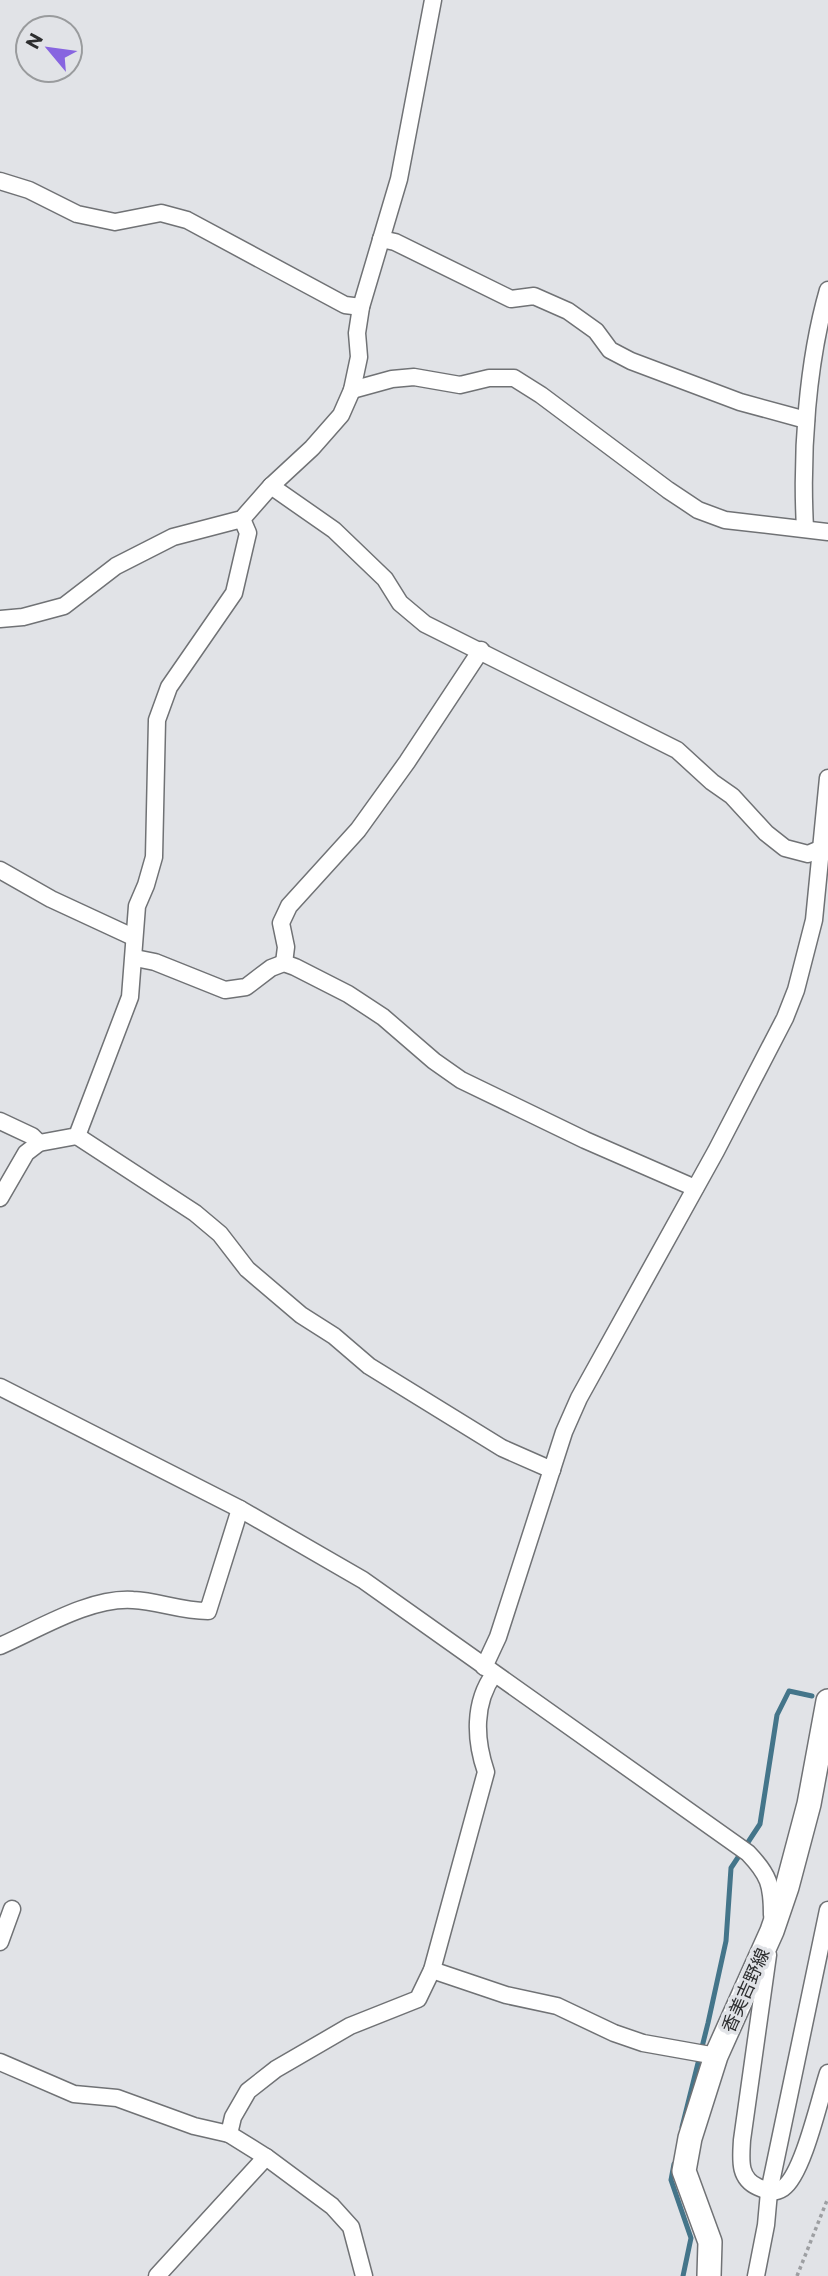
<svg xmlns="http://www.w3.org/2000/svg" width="828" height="2276" viewBox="0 0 828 2276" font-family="Commissioner,'Noto Sans JP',sans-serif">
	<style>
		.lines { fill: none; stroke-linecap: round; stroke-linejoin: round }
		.stream { stroke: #44758a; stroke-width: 5 }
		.street-casing { stroke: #707275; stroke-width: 19 }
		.secondary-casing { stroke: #707275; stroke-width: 26 }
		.path { stroke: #9d9fa2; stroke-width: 3.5; stroke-dasharray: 3.5 3.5; stroke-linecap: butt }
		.street { stroke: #fff; stroke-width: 16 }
		.secondary { stroke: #fff; stroke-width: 23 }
		.labels { text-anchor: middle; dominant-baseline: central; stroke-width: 7; stroke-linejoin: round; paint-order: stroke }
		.street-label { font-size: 18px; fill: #2d2e2f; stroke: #e1e3e7 }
	</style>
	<rect width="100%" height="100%" fill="#e1e3e7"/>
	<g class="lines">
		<g class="stream">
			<polyline points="682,2127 708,2023 726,1941 731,1868 760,1824 777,1715 789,1691 812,1696"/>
			<polyline points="674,2164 671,2180 691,2238 683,2276"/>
		</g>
		<defs>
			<g id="street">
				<polyline points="0,181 29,190 77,214 115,222 161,213 187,220 345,305 361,307"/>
				<polyline points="381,239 395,242 511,299 534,296 568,311 596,331 610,350 631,361 740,402 806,420"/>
				<polyline points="352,390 392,379 414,377 460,385 489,378 514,378 541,395 668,490 698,510 725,520 828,532"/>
				<polyline points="271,486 334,530 385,579 400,603 425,624 677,750 712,782 732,796 766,833 785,848 808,854 822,848"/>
				<path d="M805,528C801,453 807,363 828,290"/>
				<polyline points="0,619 23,617 64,606 116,566 173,537 242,519 271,486 312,448 341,415 352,390 359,357 357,333 361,307 399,179 433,0"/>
				<polyline points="0,870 51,899 133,937"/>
				<polyline points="135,958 155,962 225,990 246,987 271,968 284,963 295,967 348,994 383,1017 434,1061 461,1080 585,1140 695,1188"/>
				<polyline points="284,963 286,947 281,923 289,906 358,830 407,762 481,650"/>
				<polyline points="0,1121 32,1136 39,1143"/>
				<polyline points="77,1136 195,1213 220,1234 247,1269 301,1315 334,1336 369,1366 502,1448 552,1470"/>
				<polyline points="0,1198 26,1153 39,1143 77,1136 130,997 137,906 146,885 154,857 157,720 169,687 234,593 248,533 242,519"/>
				<path d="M0,1387L240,1509L363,1580L748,1853C769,1875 772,1885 772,1915"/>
				<path d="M0,1646C39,1629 90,1597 133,1600C158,1601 180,1611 208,1611L240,1509"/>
				<polyline points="484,1667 498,1637 564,1432 579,1398 716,1151 785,1018 796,990 814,920 828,778"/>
				<polyline points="0,1942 12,1909"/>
				<path d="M768,1955L742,2140C741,2159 738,2178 758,2187C767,2191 774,2194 783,2188C803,2175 820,2097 828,2073"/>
				<polyline points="432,1970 506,1995 557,2006 614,2033 643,2043 716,2056"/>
				<polyline points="0,2062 74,2094 117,2098 194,2126 229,2134 266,2157 332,2206 351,2227 364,2276"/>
				<path d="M229,2134L233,2117L248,2091L276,2069L350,2026L418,1999L432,1970L486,1772C475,1740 473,1703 494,1674"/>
				<polyline points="157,2276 266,2157"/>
				<polyline points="756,2276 766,2225 769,2192 828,1910"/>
			</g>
			<polyline id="secondary" points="709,2276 710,2242 684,2171 690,2138 716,2056 772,1931 787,1887 809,1804 828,1701"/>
		</defs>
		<use href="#street" class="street-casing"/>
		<use href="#secondary" class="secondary-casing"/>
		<polyline class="path" points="797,2276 828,2198"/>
		<use href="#street" class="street"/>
		<use href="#secondary" class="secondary"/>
	</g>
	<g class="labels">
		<g class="street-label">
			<text transform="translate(745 1990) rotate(-66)">香美吉野線</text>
		</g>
	</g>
	<g transform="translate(49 49) rotate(299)"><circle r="33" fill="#e1e3e7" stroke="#999b9d" stroke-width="2"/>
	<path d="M0-5L12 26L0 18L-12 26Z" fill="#8765e0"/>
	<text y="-10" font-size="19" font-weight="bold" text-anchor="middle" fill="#2d2e2f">N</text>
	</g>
</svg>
